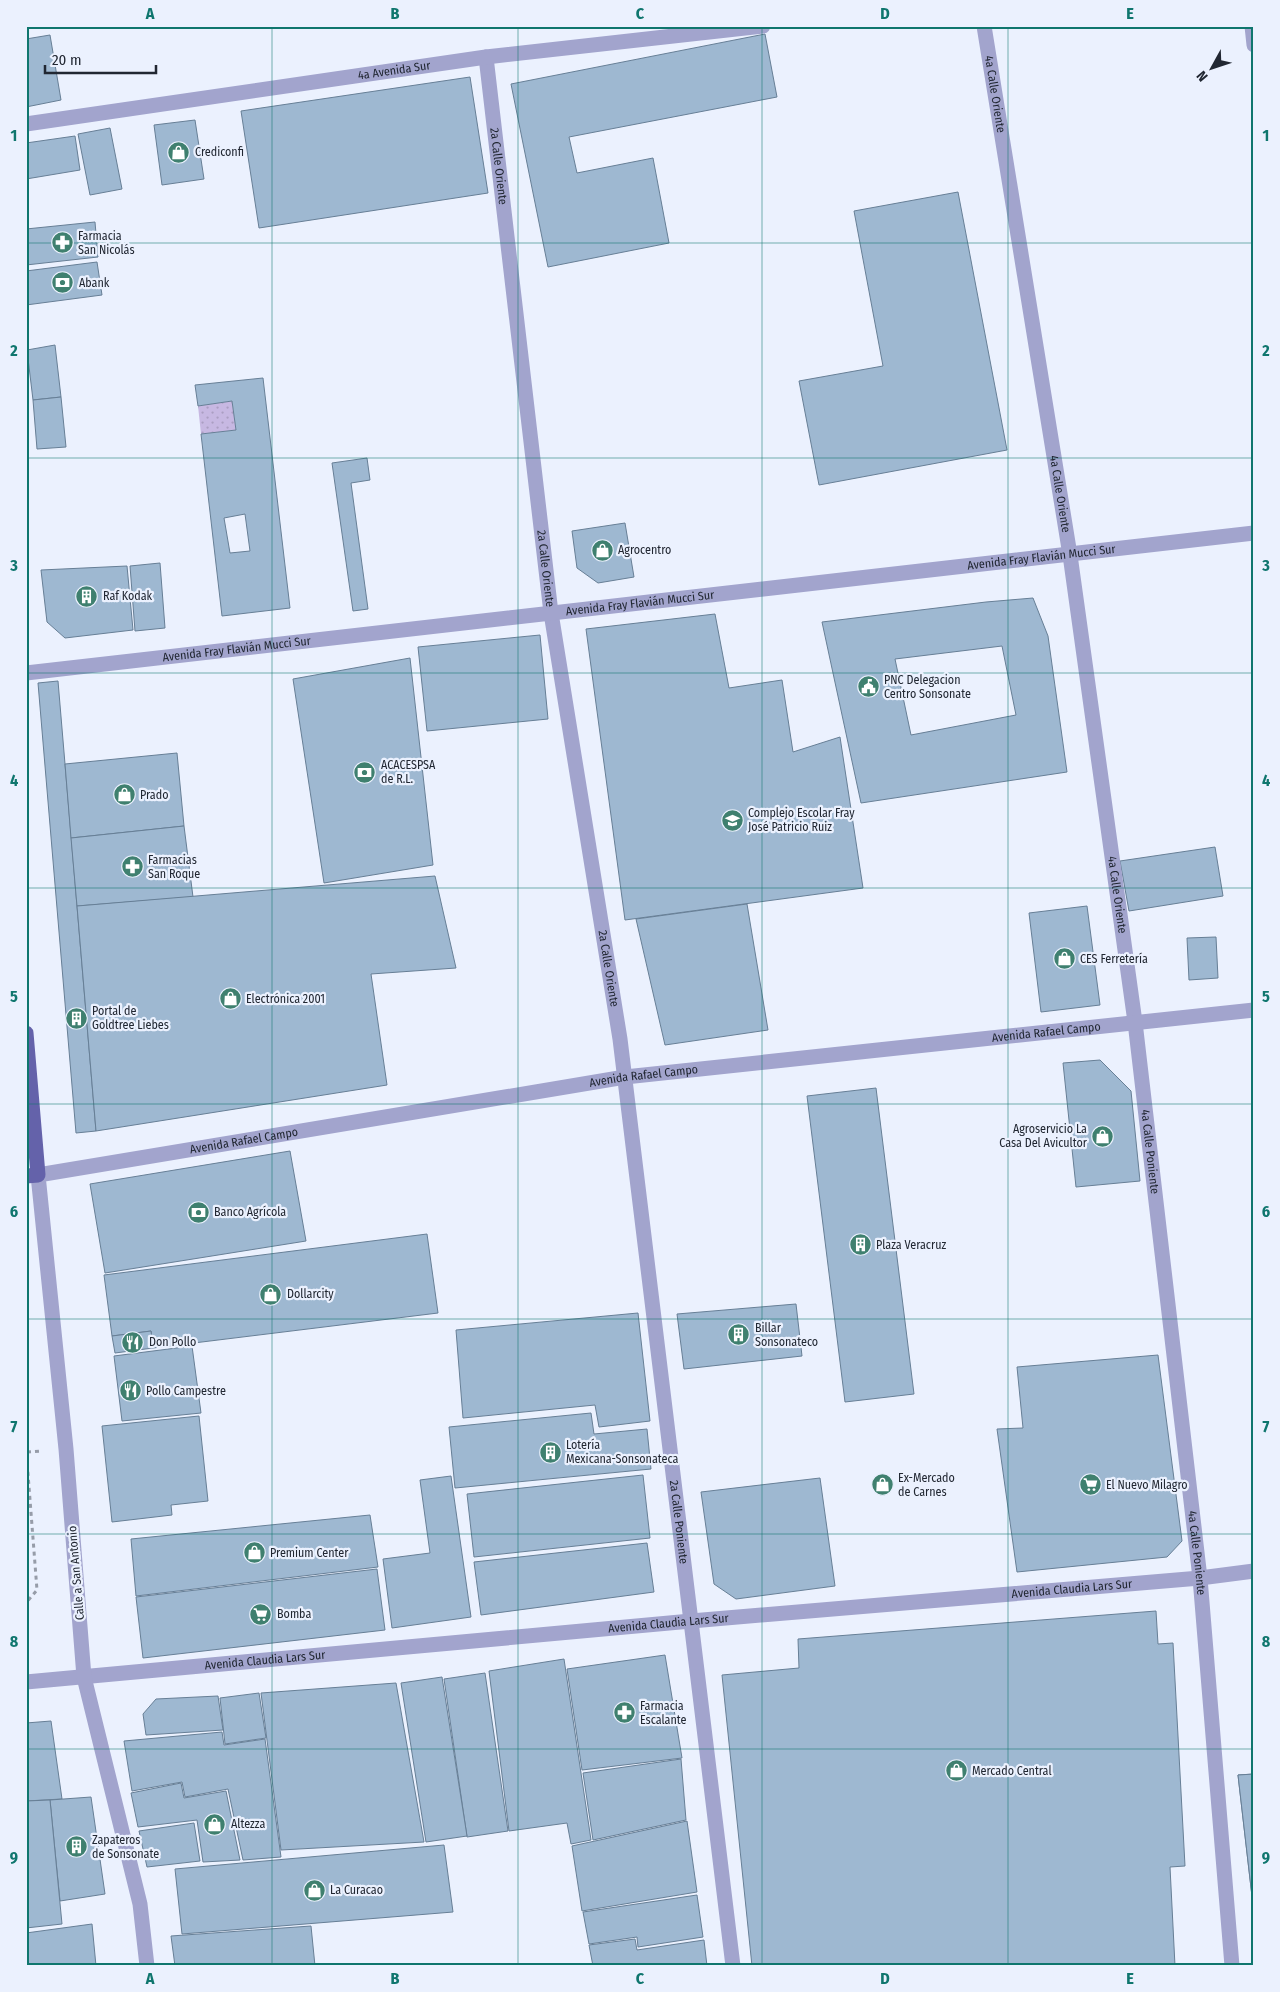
<svg xmlns="http://www.w3.org/2000/svg" width="1280" height="1992" viewBox="0 0 1280 1992" font-family="'Fira Sans Condensed',sans-serif">
	<style>
		.park { fill: url(#park-dots) }
		.building { fill: #9eb8d1; stroke: #677f96; fill-rule: evenodd }
		.lines { fill: none; stroke-linecap: round; stroke-linejoin: round }
		.path { stroke: #969ca8; stroke-width: 3; stroke-dasharray: 4 4; stroke-linecap: butt }
		.minor { stroke: #a2a4cd; stroke-width: 15 }
		.major { stroke: #6462aa; stroke-width: 15 }
		.grid { fill: none; stroke: #0f766e; stroke-width: 1; stroke-opacity: 0.55 }
		.labels { text-anchor: middle; dominant-baseline: central; stroke-width: 4.5; stroke-linejoin: round; paint-order: stroke }
		.street-label { font-size: 12px; fill: #212732; stroke: #ebf1fe }
		.poi-label { font-size: 12px; fill: #212732; stroke: #ebf1fe; text-anchor: start }
		.neatline { fill: none; stroke: #0f766e; stroke-width: 2 }
		.grid-label { font-size: 16px; text-anchor: middle; font-weight: bold; fill: #0f766e }
	</style>
	<defs>
		<pattern id="park-dots" width="8" height="8" patternUnits="userSpaceOnUse" patternTransform="scale(1.25)"><rect width="8" height="8" fill="#c7b8e2"/><path d="M2 2h.1M6 6h.1" fill="none" stroke="#ab9ec2" stroke-width="1.8" stroke-linecap="round"/></pattern>
	</defs>
	<rect width="100%" height="100%" fill="#ebf1fe"/>
	<polygon class="park" points="232,401 236,430 201,434 198,406"/>
	<g class="building">
		<polygon points="765,34 777,97 569,137 577,173 653,158 669,243 548,267 511,84"/>
		<polygon points="50,35 61,100 26,107 26,39"/>
		<polygon points="470,77 488,193 259,228 241,111"/>
		<polygon points="195,120 204,179 162,185 154,125"/>
		<polygon points="110,128 122,189 90,195 78,134"/>
		<polygon points="75,136 80,170 26,179 26,143"/>
		<polygon points="958,192 1007,450 819,485 799,381 883,366 854,211"/>
		<polygon points="95,222 98,257 26,265 26,229"/>
		<polygon points="97,262 102,295 26,305 26,271"/>
		<polygon points="55,345 61,397 33,400 27,350"/>
		<path d="M263,378L290,608L222,616L201,434L236,430L232,401L198,406L195,385ZM245,514L250,551L230,553L224,518Z"/>
		<polygon points="61,397 66,447 37,449 33,400"/>
		<polygon points="367,458 370,480 351,483 368,609 353,611 332,463"/>
		<polygon points="625,523 634,577 598,583 577,568 572,531"/>
		<polygon points="160,563 165,628 135,631 130,566"/>
		<polygon points="127,566 133,630 65,638 47,622 41,570"/>
		<path d="M1033,598L1048,636L1067,772L861,803L822,622L986,602ZM1002,646L1016,715L911,735L895,659Z"/>
		<polygon points="715,614 729,688 782,680 793,752 840,737 863,888 625,920 586,629"/>
		<polygon points="540,635 548,719 427,731 418,647"/>
		<polygon points="410,658 433,865 324,883 293,679"/>
		<polygon points="58,681 96,1131 76,1133 38,683"/>
		<polygon points="177,753 184,826 71,838 65,764"/>
		<polygon points="184,826 193,897 77,906 71,838"/>
		<polygon points="1215,847 1223,896 1129,911 1120,861"/>
		<polygon points="435,876 456,968 371,974 387,1085 96,1131 77,906"/>
		<polygon points="747,904 768,1030 665,1045 636,919"/>
		<polygon points="1087,906 1100,1005 1041,1012 1029,913"/>
		<polygon points="1216,937 1218,978 1189,980 1187,938"/>
		<polygon points="1100,1060 1131,1091 1140,1181 1076,1187 1063,1063"/>
		<polygon points="876,1088 914,1394 845,1402 807,1096"/>
		<polygon points="290,1151 306,1241 105,1273 90,1184"/>
		<polygon points="427,1234 438,1313 153,1348 151,1331 112,1336 104,1275"/>
		<polygon points="796,1304 802,1356 684,1369 677,1314"/>
		<polygon points="638,1313 650,1421 599,1427 595,1405 463,1418 456,1330"/>
		<polygon points="151,1331 153,1348 115,1353 112,1336"/>
		<polygon points="192,1346 201,1413 122,1421 114,1356"/>
		<polygon points="1158,1355 1182,1541 1167,1557 1017,1572 997,1429 1023,1428 1017,1367"/>
		<polygon points="591,1413 594,1434 647,1429 651,1469 455,1488 449,1427"/>
		<polygon points="199,1416 208,1501 171,1505 172,1515 112,1522 102,1426"/>
		<polygon points="643,1475 650,1538 474,1557 467,1494"/>
		<polygon points="451,1476 471,1617 392,1628 383,1559 430,1553 420,1480"/>
		<polygon points="820,1478 835,1586 736,1599 714,1584 701,1492"/>
		<polygon points="370,1515 378,1567 136,1596 131,1539"/>
		<polygon points="647,1543 654,1592 481,1615 474,1562"/>
		<polygon points="377,1569 385,1630 143,1658 136,1597"/>
		<polygon points="1156,1611 1158,1644 1173,1643 1185,1866 1170,1867 1175,1966 752,1966 722,1675 799,1668 798,1639"/>
		<polygon points="665,1655 682,1758 582,1770 567,1669"/>
		<polygon points="564,1659 591,1840 571,1844 567,1823 509,1831 489,1671"/>
		<polygon points="485,1673 508,1831 467,1837 444,1679"/>
		<polygon points="442,1677 467,1836 426,1842 401,1683"/>
		<polygon points="396,1683 424,1842 281,1850 261,1693"/>
		<polygon points="259,1693 266,1738 225,1744 220,1698"/>
		<polygon points="218,1696 223,1730 146,1735 143,1714 156,1699"/>
		<polygon points="51,1721 62,1799 26,1801 26,1723"/>
		<polygon points="222,1732 224,1745 265,1739 281,1857 243,1860 228,1789 185,1797 182,1782 132,1791 124,1741"/>
		<polygon points="681,1759 686,1820 593,1840 583,1773"/>
		<polygon points="1254,1774 1254,1905 1253,1905 1238,1775"/>
		<polygon points="1254,1774 1254,1905 1253,1905 1238,1775"/>
		<polygon points="181,1783 184,1798 226,1791 240,1860 203,1862 197,1820 138,1827 131,1793"/>
		<polygon points="91,1797 105,1894 60,1901 50,1800"/>
		<polygon points="50,1800 62,1924 26,1928 26,1801"/>
		<polygon points="687,1821 697,1892 582,1911 572,1846"/>
		<polygon points="194,1823 200,1861 147,1867 139,1831"/>
		<polygon points="444,1845 453,1912 182,1934 175,1869"/>
		<polygon points="697,1895 703,1937 638,1947 637,1937 589,1944 583,1912"/>
		<polygon points="92,1924 96,1966 26,1966 26,1933"/>
		<polygon points="311,1926 315,1966 175,1966 171,1936"/>
		<polygon points="635,1939 637,1950 704,1940 707,1966 593,1966 589,1945"/>
	</g>
	<g class="lines">
		<g class="path">
			<polyline points="26,1448 37,1590 26,1603"/>
			<polyline points="27,1452 41,1451"/>
		</g>
		<g class="minor">
			<path id="s1" d="M984,26L1070,555L1135,1022L1200,1578L1232,1966"/>
			<polyline points="1252,26 1254,45"/>
			<path id="s2" d="M486,57L551,613L620,1039L733,1966"/>
			<path id="s3" d="M26,124L486,57L763,26"/>
			<path id="s4" d="M26,673L1254,533"/>
			<path id="s5" d="M26,1682L691,1621L1200,1578L1254,1571"/>
			<path id="s6" d="M147,1966L140,1904L84,1677L66,1449L38,1175L625,1077L1254,1010"/>
		</g>
		<polyline class="major" points="26,1033 38,1175 26,1176"/>
	</g>
	<path class="grid" d="M272,26V1966M518,26V1966M762,26V1966M1008,26V1966M26,243H1254M26,458H1254M26,673H1254M26,888H1254M26,1104H1254M26,1319H1254M26,1534H1254M26,1749H1254"/>
	<defs>
		<symbol id="shop-disc" viewBox="-11 -11 22 22"><circle r="9.5" fill="#3f806f" stroke="#ebf1fe"/><path d="M-5-2.5h2.3a2.7 3.5 0 0 1 5.4 0H5L5.5 6h-11ZM-1.5-2.5h3a1.5 2.3 0 0 0-3 0Z" fill="#fff"/></symbol>
		<symbol id="pharmacy-disc" viewBox="-11 -11 22 22"><circle r="9.5" fill="#3f806f" stroke="#ebf1fe"/><path d="M-2-6h4v4h4v4h-4v4h-4v-4h-4v-4h4Z" fill="#fff"/></symbol>
		<symbol id="bank-disc" viewBox="-11 -11 22 22"><circle r="9.5" fill="#3f806f" stroke="#ebf1fe"/><path d="M-6-4H6V4H-6ZM0-2.3a2.3 2.3 0 1 0 0 4.6a2.3 2.3 0 1 0 0-4.6Z" fill="#fff"/></symbol>
		<symbol id="building-disc" viewBox="-11 -11 22 22"><circle r="9.5" fill="#3f806f" stroke="#ebf1fe"/><path d="M-4-6H4V6H1V3H-1V6H-4ZM-2.5-4.3h1.7v1.8h-1.7ZM.8-4.3h1.7v1.8H.8ZM-2.5-1h1.7V.8h-1.7ZM.8-1h1.7V.8H.8Z" fill="#fff"/></symbol>
		<symbol id="civic-disc" viewBox="-11 -11 22 22"><circle r="9.5" fill="#3f806f" stroke="#ebf1fe"/><path d="M-.6-6.5H3V-4.5H.6V-3L4-1V1h2V6H-6V1h2V-1L-.6-3ZM-1.2 2.5V6h2.4V2.5Z" fill="#fff"/></symbol>
		<symbol id="school-disc" viewBox="-11 -11 22 22"><circle r="9.5" fill="#3f806f" stroke="#ebf1fe"/><path d="M0-5L7-2L0 1L-7-2ZM-4 1L0 2.5L4 1V4Q0 6-4 4Z" fill="#fff"/></symbol>
		<symbol id="restaurant-disc" viewBox="-11 -11 22 22"><circle r="9.5" fill="#3f806f" stroke="#ebf1fe"/><path d="M-5-6h1v4h1v-4h1v4h1v-4h1v5L-1.5 .5V6h-2V.5L-5-1ZM5-6V6H3V1.5H1.5Q1.5-4 5-6Z" fill="#fff"/></symbol>
		<symbol id="supermarket-disc" viewBox="-11 -11 22 22"><circle r="9.5" fill="#3f806f" stroke="#ebf1fe"/><path d="M-6-5.5h2.5l.6 2H6L4.5 2H-2.5L-4.4-4H-6ZM-1.5 3.2a1.3 1.3 0 1 0 .1 0ZM3 3.2a1.3 1.3 0 1 0 .1 0Z" fill="#fff"/></symbol>
	</defs>
	<g fill-rule="evenodd">
		<use href="#shop-disc" x="166" y="140" width="25" height="25"/>
		<use href="#pharmacy-disc" x="50" y="230" width="25" height="25"/>
		<use href="#bank-disc" x="50" y="270" width="25" height="25"/>
		<use href="#shop-disc" x="590" y="538" width="25" height="25"/>
		<use href="#building-disc" x="74" y="584" width="25" height="25"/>
		<use href="#civic-disc" x="856" y="674" width="25" height="25"/>
		<use href="#bank-disc" x="352" y="760" width="25" height="25"/>
		<use href="#shop-disc" x="112" y="782" width="25" height="25"/>
		<use href="#school-disc" x="720" y="808" width="25" height="25"/>
		<use href="#pharmacy-disc" x="120" y="854" width="25" height="25"/>
		<use href="#shop-disc" x="1052" y="946" width="25" height="25"/>
		<use href="#shop-disc" x="218" y="986" width="25" height="25"/>
		<use href="#building-disc" x="64" y="1006" width="25" height="25"/>
		<use href="#shop-disc" x="1090" y="1124" width="25" height="25"/>
		<use href="#bank-disc" x="186" y="1200" width="25" height="25"/>
		<use href="#building-disc" x="848" y="1232" width="25" height="25"/>
		<use href="#shop-disc" x="258" y="1282" width="25" height="25"/>
		<use href="#building-disc" x="726" y="1322" width="25" height="25"/>
		<use href="#restaurant-disc" x="120" y="1330" width="25" height="25"/>
		<use href="#restaurant-disc" x="118" y="1378" width="25" height="25"/>
		<use href="#building-disc" x="538" y="1440" width="25" height="25"/>
		<use href="#shop-disc" x="870" y="1472" width="25" height="25"/>
		<use href="#supermarket-disc" x="1078" y="1472" width="25" height="25"/>
		<use href="#shop-disc" x="242" y="1540" width="25" height="25"/>
		<use href="#supermarket-disc" x="248" y="1602" width="25" height="25"/>
		<use href="#pharmacy-disc" x="612" y="1700" width="25" height="25"/>
		<use href="#shop-disc" x="944" y="1758" width="25" height="25"/>
		<use href="#shop-disc" x="202" y="1812" width="25" height="25"/>
		<use href="#building-disc" x="64" y="1834" width="25" height="25"/>
		<use href="#shop-disc" x="302" y="1878" width="25" height="25"/>
	</g>
	<g class="labels">
		<g class="street-label">
			<text stroke="none"><textPath href="#s3" startOffset="372">4a Avenida Sur</textPath></text>
			<text stroke="none"><textPath href="#s1" startOffset="69">4a Calle Oriente</textPath></text>
			<text stroke="none"><textPath href="#s2" startOffset="110">2a Calle Oriente</textPath></text>
			<text stroke="none"><textPath href="#s1" startOffset="474">4a Calle Oriente</textPath></text>
			<text stroke="none"><textPath href="#s4" startOffset="1022">Avenida Fray Flavián Mucci Sur</textPath></text>
			<text stroke="none"><textPath href="#s2" startOffset="515">2a Calle Oriente</textPath></text>
			<text stroke="none"><textPath href="#s4" startOffset="618">Avenida Fray Flavián Mucci Sur</textPath></text>
			<text stroke="none"><textPath href="#s4" startOffset="212">Avenida Fray Flavián Mucci Sur</textPath></text>
			<text stroke="none"><textPath href="#s1" startOffset="879">4a Calle Oriente</textPath></text>
			<text stroke="none"><textPath href="#s2" startOffset="920">2a Calle Oriente</textPath></text>
			<text stroke="none"><textPath href="#s6" startOffset="1819">Avenida Rafael Campo</textPath></text>
			<text stroke="none"><textPath href="#s6" startOffset="1414">Avenida Rafael Campo</textPath></text>
			<text stroke="none"><textPath href="#s6" startOffset="1009">Avenida Rafael Campo</textPath></text>
			<text stroke="none"><textPath href="#s1" startOffset="1138">4a Calle Poniente</textPath></text>
			<text stroke="none"><textPath href="#s2" startOffset="1478">2a Calle Poniente</textPath></text>
			<text stroke="none"><textPath href="#s1" startOffset="1542">4a Calle Poniente</textPath></text>
			<text transform="translate(76 1573) rotate(-95)">Calle a San Antonio</text>
			<text stroke="none"><textPath href="#s5" startOffset="1050">Avenida Claudia Lars Sur</textPath></text>
			<text stroke="none"><textPath href="#s5" startOffset="645">Avenida Claudia Lars Sur</textPath></text>
			<text stroke="none"><textPath href="#s5" startOffset="240">Avenida Claudia Lars Sur</textPath></text>
		</g>
		<g class="poi-label">
			<text x="195" y="152">Crediconfi</text>
			<text x="78" y="236">Farmacia<tspan x="78" dy="14">San Nicolás</tspan></text>
			<text x="79" y="283">Abank</text>
			<text x="618" y="550">Agrocentro</text>
			<text x="103" y="596">Raf Kodak</text>
			<text x="884" y="680">PNC Delegacion<tspan x="884" dy="14">Centro Sonsonate</tspan></text>
			<text x="381" y="765">ACACESPSA<tspan x="381" dy="14">de R.L.</tspan></text>
			<text x="140" y="795">Prado</text>
			<text x="748" y="813">Complejo Escolar Fray<tspan x="748" dy="14">José Patricio Ruiz</tspan></text>
			<text x="148" y="860">Farmacias<tspan x="148" dy="14">San Roque</tspan></text>
			<text x="1080" y="959">CES Ferretería</text>
			<text x="246" y="999">Electrónica 2001</text>
			<text x="92" y="1011">Portal de<tspan x="92" dy="14">Goldtree Liebes</tspan></text>
			<text x="1087" y="1129" text-anchor="end">Agroservicio La<tspan x="1087" dy="14">Casa Del Avicultor</tspan></text>
			<text x="214" y="1212">Banco Agrícola</text>
			<text x="876" y="1245">Plaza Veracruz</text>
			<text x="287" y="1294">Dollarcity</text>
			<text x="755" y="1328">Billar<tspan x="755" dy="14">Sonsonateco</tspan></text>
			<text x="149" y="1342">Don Pollo</text>
			<text x="146" y="1391">Pollo Campestre</text>
			<text x="566" y="1445">Lotería<tspan x="566" dy="14">Mexicana-Sonsonateca</tspan></text>
			<text x="898" y="1478">Ex-Mercado<tspan x="898" dy="14">de Carnes</tspan></text>
			<text x="1106" y="1485">El Nuevo Milagro</text>
			<text x="270" y="1553">Premium Center</text>
			<text x="277" y="1614">Bomba</text>
			<text x="640" y="1706">Farmacia<tspan x="640" dy="14">Escalante</tspan></text>
			<text x="972" y="1771">Mercado Central</text>
			<text x="231" y="1824">Altezza</text>
			<text x="92" y="1840">Zapateros<tspan x="92" dy="14">de Sonsonate</tspan></text>
			<text x="330" y="1890">La Curacao</text>
		</g>
	</g>
	<rect width="1280" height="1992" fill="none" stroke="#ebf1fe" stroke-width="55"/>
	<g transform="translate(1212 68) rotate(230)" stroke="#ebf1fe" stroke-width="4" paint-order="stroke">
	<path d="M0-4L9 19L0 12L-9 19Z" fill="#212732"/>
	<text y="-8" font-size="14" font-weight="bold" text-anchor="middle" fill="#212732">N</text>
	</g>
	<path d="M45 65v8h111v-8" fill="none" stroke="#212732" stroke-width="2.5"/>
	<text x="52" y="65" font-size="15" fill="#212732" stroke="#ebf1fe" stroke-width="4" paint-order="stroke">20 m</text>
	<rect x="28" y="28" width="1224" height="1936" class="neatline"/>
	<g class="grid-label">
		<text x="150" y="19">A</text>
		<text x="395" y="19">B</text>
		<text x="640" y="19">C</text>
		<text x="885" y="19">D</text>
		<text x="1130" y="19">E</text>
		<text x="14" y="141">1</text>
		<text x="1266" y="141">1</text>
		<text x="14" y="356">2</text>
		<text x="1266" y="356">2</text>
		<text x="14" y="571">3</text>
		<text x="1266" y="571">3</text>
		<text x="14" y="786">4</text>
		<text x="1266" y="786">4</text>
		<text x="14" y="1002">5</text>
		<text x="1266" y="1002">5</text>
		<text x="14" y="1217">6</text>
		<text x="1266" y="1217">6</text>
		<text x="14" y="1432">7</text>
		<text x="1266" y="1432">7</text>
		<text x="14" y="1647">8</text>
		<text x="1266" y="1647">8</text>
		<text x="14" y="1863">9</text>
		<text x="1266" y="1863">9</text>
		<text x="150" y="1984">A</text>
		<text x="395" y="1984">B</text>
		<text x="640" y="1984">C</text>
		<text x="885" y="1984">D</text>
		<text x="1130" y="1984">E</text>
	</g>
</svg>
